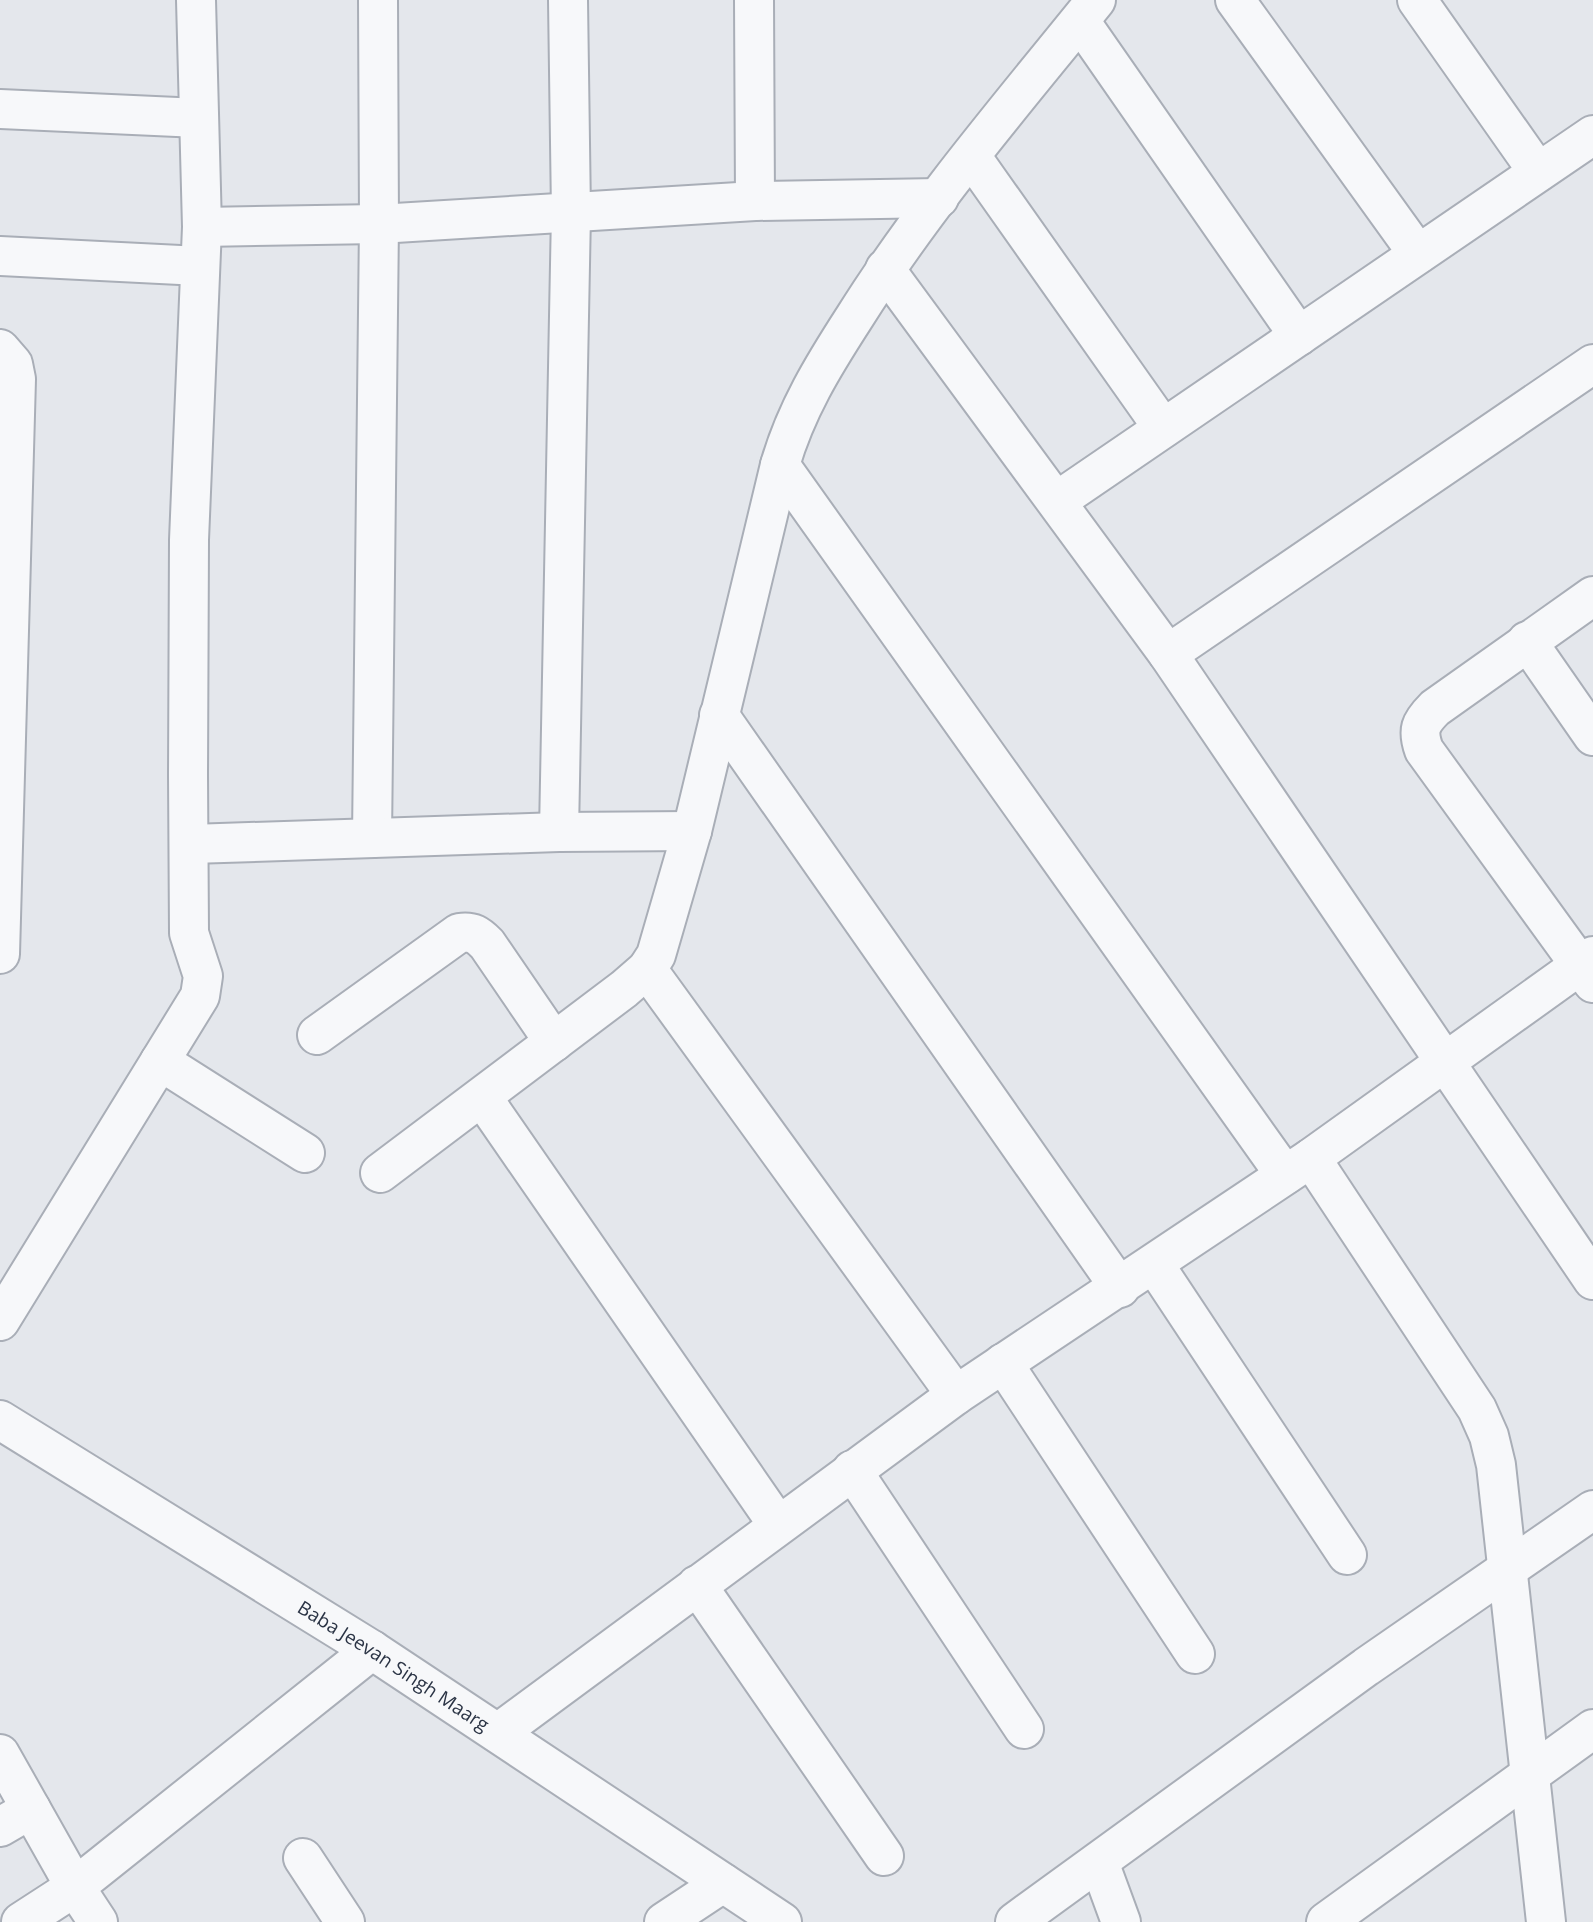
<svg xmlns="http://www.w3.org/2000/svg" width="1593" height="1922" viewBox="0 0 1593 1922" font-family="'Open Sans',sans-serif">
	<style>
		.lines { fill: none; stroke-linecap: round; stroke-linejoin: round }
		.minor-casing { stroke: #a9aeb7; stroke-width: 42 }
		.minor { stroke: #f7f8fa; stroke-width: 38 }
		.labels { text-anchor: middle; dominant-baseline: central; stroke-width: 5; stroke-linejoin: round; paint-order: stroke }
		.street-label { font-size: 19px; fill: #2b3445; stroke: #f4f6f9 }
	</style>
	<rect width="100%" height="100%" fill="#e4e7ec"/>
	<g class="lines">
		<defs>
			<g id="minor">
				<polyline points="754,0 755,201"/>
				<polyline points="1235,0 1418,254"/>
				<polyline points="1417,0 1538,172"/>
				<polyline points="1080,21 1299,336"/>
				<polyline points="0,109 199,118"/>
				<polyline points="971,156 1163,428"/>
				<polyline points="202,227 379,224 755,201 939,198"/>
				<polyline points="0,256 200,266"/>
				<polyline points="885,269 1168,654 1593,1280"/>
				<polyline points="0,349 13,364 16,379 0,954"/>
				<polyline points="780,465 1285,1175"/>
				<polyline points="1057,501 1593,135"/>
				<path d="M1593,596L1435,708C1420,723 1417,730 1424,750L1593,983"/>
				<polyline points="1527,641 1593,736"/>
				<polyline points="1168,654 1593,364"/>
				<polyline points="719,715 1120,1288"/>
				<polyline points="559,832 571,213 568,0"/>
				<polyline points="372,838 379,224 378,0"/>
				<polyline points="191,844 559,832 692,831"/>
				<polyline points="647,969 956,1395"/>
				<path d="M317,1035L459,933C473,931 478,935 487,944L554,1042"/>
				<polyline points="160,1061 305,1153"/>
				<polyline points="482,1097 778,1525"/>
				<polyline points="1311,1158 1477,1409 1489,1436 1496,1465 1546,1922"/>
				<path d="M380,1173L624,989L647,969L656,955L692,831L780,465C796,410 823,366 854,318C925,205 1013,103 1096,0"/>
				<polyline points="1154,1264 1347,1555"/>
				<polyline points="0,1321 200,996 203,976 189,933 188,775 189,540 202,227 196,0"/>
				<polyline points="1003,1363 1195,1654"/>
				<path id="s1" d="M0,1420L372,1650L782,1922"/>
				<polyline points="852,1470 1024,1729"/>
				<polyline points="697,1585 884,1856"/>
				<polyline points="498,1733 956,1395 1311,1158 1593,956"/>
				<polyline points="0,1754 75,1887 21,1922"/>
				<polyline points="0,1827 31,1809"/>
				<polyline points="303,1858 345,1922"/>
				<polyline points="1099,1862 1121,1922"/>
				<polyline points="98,1922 75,1887 372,1650"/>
				<polyline points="664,1922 723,1883"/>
				<polyline points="1015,1922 1366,1667 1593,1510"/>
				<polyline points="1326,1922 1593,1729"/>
			</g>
		</defs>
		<use href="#minor" class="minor-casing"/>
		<use href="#minor" class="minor"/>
	</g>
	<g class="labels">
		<g class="street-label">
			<text stroke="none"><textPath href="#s1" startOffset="464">Baba Jeevan Singh Maarg</textPath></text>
		</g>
	</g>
</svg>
